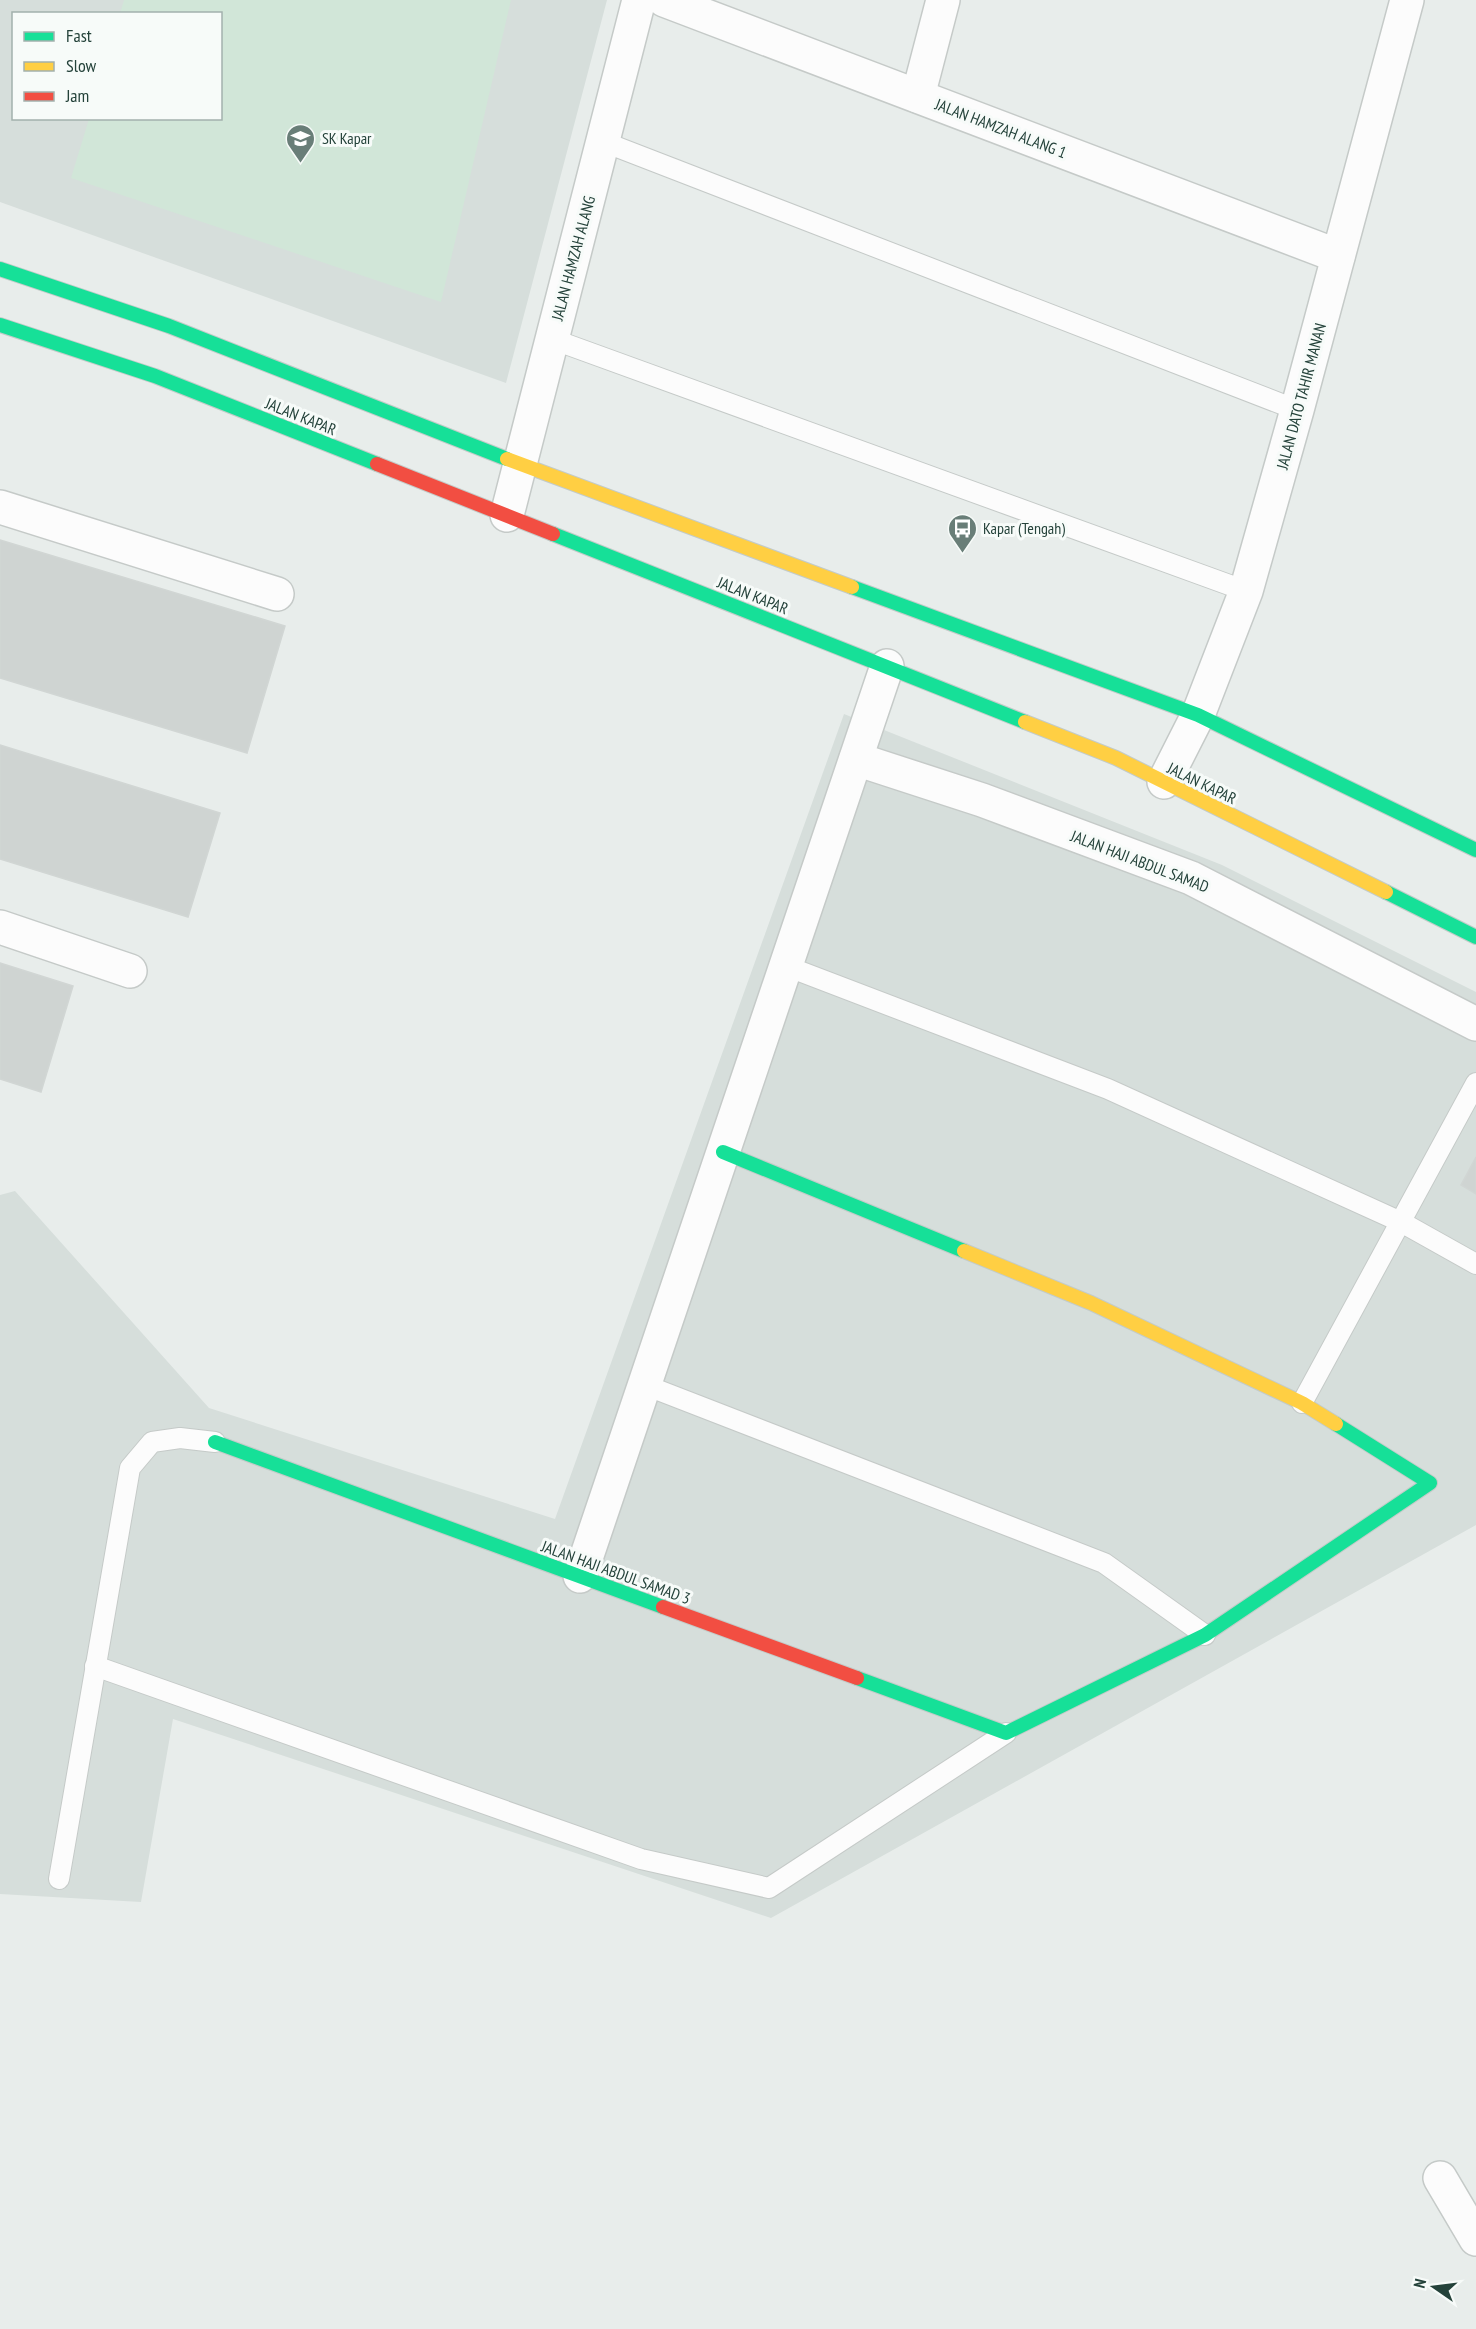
<svg xmlns="http://www.w3.org/2000/svg" width="1476" height="2329" viewBox="0 0 1476 2329" font-family="'PT Sans Narrow',sans-serif">
	<style>
		.built { fill: #d6dedb; fill-rule: evenodd }
		.grass { fill: #d1e6d8 }
		.building { fill: #cfd4d2; stroke: #d1d6d4; stroke-width: 1.5 }
		.lines { fill: none; stroke-linecap: round; stroke-linejoin: round }
		.lane-casing { stroke: #c5cac8; stroke-width: 22 }
		.street-casing { stroke: #c5cac8; stroke-width: 36 }
		.fast-casing { stroke: #c3cbc8; stroke-width: 16 }
		.slow-casing { stroke: #c3cbc8; stroke-width: 16 }
		.jam-casing { stroke: #c3cbc8; stroke-width: 16 }
		.lane { stroke: #fcfcfc; stroke-width: 20 }
		.street { stroke: #fcfcfc; stroke-width: 33 }
		.fast { stroke: #16e098; stroke-width: 14 }
		.slow { stroke: #ffcf43; stroke-width: 14 }
		.jam { stroke: #f24e42; stroke-width: 14 }
		.labels { text-anchor: middle; dominant-baseline: central; stroke-width: 6; stroke-linejoin: round; paint-order: stroke }
		.street-label { font-size: 16px; fill: #24423a; stroke: #f7fbf9 }
		.poi-label { font-size: 16px; fill: #24423a; stroke: #f7fbf9; text-anchor: start }
	</style>
	<rect width="100%" height="100%" fill="#e8edeb"/>
	<g class="built">
		<path d="M0,0H607L506,383L0,202ZM14,14H220V118H14Z"/>
		<polygon points="844,714 1222,865 1476,992 1476,1525 771,1918 173,1719 141,1902 0,1894 0,1195 15,1191 209,1408 555,1519"/>
	</g>
	<polygon class="grass" points="124,0 511,0 441,302 71,178 89,119 220,118 220,14 120,13"/>
	<g class="building">
		<polygon points="0,540 285,626 247,753 0,678"/>
		<polygon points="0,745 220,813 188,917 0,859"/>
		<polygon points="0,963 73,986 41,1092 0,1079"/>
		<polygon points="1476,1157 1476,1194 1461,1185"/>
	</g>
	<g class="lines">
		<defs>
			<g id="lane">
				<polyline points="604,142 1297,410"/>
				<polyline points="552,339 1246,591"/>
				<polyline points="786,966 1108,1089 1401,1222 1476,1264"/>
				<polyline points="645,1385 1104,1563 1205,1635"/>
				<polyline points="1302,1403 1476,1083"/>
				<polyline points="95,1666 641,1859 769,1888 1006,1733"/>
				<polyline points="59,1879 130,1468 152,1442 180,1438 215,1442"/>
			</g>
			<g id="street">
				<polyline points="664,0 1338,256"/>
				<polyline points="918,96 943,0"/>
				<polyline points="0,507 277,594"/>
				<polyline points="507,515 639,0"/>
				<polyline points="856,759 982,800 1191,878 1476,1024"/>
				<polyline points="1164,782 1198,715 1246,591 1297,410 1407,0"/>
				<polyline points="0,927 130,971"/>
				<polyline points="580,1576 887,666"/>
				<polyline points="1440,2178 1476,2239"/>
			</g>
			<g id="fast">
				<polyline points="0,269 169,326 507,459"/>
				<polyline points="0,325 155,376 377,464"/>
				<polyline points="553,534 1025,722"/>
				<polyline points="852,587 1198,715 1476,850"/>
				<polyline points="1386,892 1476,937"/>
				<polyline points="723,1152 964,1251"/>
				<polyline points="215,1442 663,1607"/>
				<polyline points="857,1678 1006,1733 1205,1635 1430,1483 1336,1424"/>
			</g>
			<g id="slow">
				<polyline points="507,459 852,587"/>
				<polyline points="1025,722 1116,758 1386,892"/>
				<polyline points="964,1251 1091,1303 1302,1403 1336,1424"/>
			</g>
			<g id="jam">
				<polyline points="377,464 553,534"/>
				<polyline points="663,1607 857,1678"/>
			</g>
		</defs>
		<use href="#lane" class="lane-casing"/>
		<use href="#street" class="street-casing"/>
		<use href="#fast" class="fast-casing"/>
		<use href="#slow" class="slow-casing"/>
		<use href="#jam" class="jam-casing"/>
		<use href="#lane" class="lane"/>
		<use href="#street" class="street"/>
		<use href="#fast" class="fast"/>
		<use href="#slow" class="slow"/>
		<use href="#jam" class="jam"/>
	</g>
	<defs>
		<symbol id="school-pin" viewBox="-11 -11 22 30"><path d="M0 17L-7.5 6A9.5 9.5 0 1 1 7.5 6Z" fill="#697e78" stroke="#f7fbf9"/><path d="M0-5L7-2L0 1L-7-2ZM-4 1L0 2.5L4 1V4Q0 6-4 4Z" fill="#fff"/></symbol>
		<symbol id="bus-pin" viewBox="-11 -11 22 30"><path d="M0 17L-7.5 6A9.5 9.5 0 1 1 7.5 6Z" fill="#697e78" stroke="#f7fbf9"/><path d="M-5-6H5V4H4V6H2V4H-2V6H-4V4H-5ZM-3.5-4V0h7V-4ZM-3.5 1.2v1.5H-2V1.2ZM2 1.2v1.5H3.5V1.2Z" fill="#fff"/></symbol>
	</defs>
	<g fill-rule="evenodd">
		<use href="#school-pin" x="284" y="122" width="33" height="45"/>
		<use href="#bus-pin" x="946" y="512" width="33" height="45"/>
	</g>
	<g class="labels">
		<g class="street-label">
			<text transform="translate(1001 128) rotate(21)">JALAN HAMZAH ALANG 1</text>
			<text transform="translate(573 258) rotate(-75)">JALAN HAMZAH ALANG</text>
			<text transform="translate(1301 396) rotate(-75)">JALAN DATO TAHIR MANAN</text>
			<text transform="translate(301 416) rotate(22)">JALAN KAPAR</text>
			<text transform="translate(753 595) rotate(22)">JALAN KAPAR</text>
			<text transform="translate(1202 783) rotate(26)">JALAN KAPAR</text>
			<text transform="translate(1140 861) rotate(21)">JALAN HAJI ABDUL SAMAD</text>
			<text transform="translate(616 1572) rotate(20)">JALAN HAJI ABDUL SAMAD 3</text>
		</g>
		<g class="poi-label">
			<text x="322" y="138">SK Kapar</text>
			<text x="983" y="528">Kapar (Tengah)</text>
		</g>
	</g>
	<rect x="12" y="12" width="210" height="108" fill="#f7fbf9" stroke="#a3b1ad" stroke-width="1.5"/>
	<rect x="24" y="32" width="30" height="9" fill="#16e098" stroke="#a3b1ad" stroke-width="1.5"/>
	<text x="66" y="42" font-size="18" fill="#24423a">Fast</text>
	<rect x="24" y="62" width="30" height="9" fill="#ffcf43" stroke="#a3b1ad" stroke-width="1.5"/>
	<text x="66" y="72" font-size="18" fill="#24423a">Slow</text>
	<rect x="24" y="92" width="30" height="9" fill="#f24e42" stroke="#a3b1ad" stroke-width="1.5"/>
	<text x="66" y="102" font-size="18" fill="#24423a">Jam</text>
	<g transform="translate(1434 2287) rotate(284)" stroke="#f7fbf9" stroke-width="4.5" paint-order="stroke">
	<path d="M0-4.5L10 22L0 15L-10 22Z" fill="#24423a"/>
	<text y="-9" font-size="16" font-weight="bold" text-anchor="middle" fill="#24423a">N</text>
	</g>
</svg>
